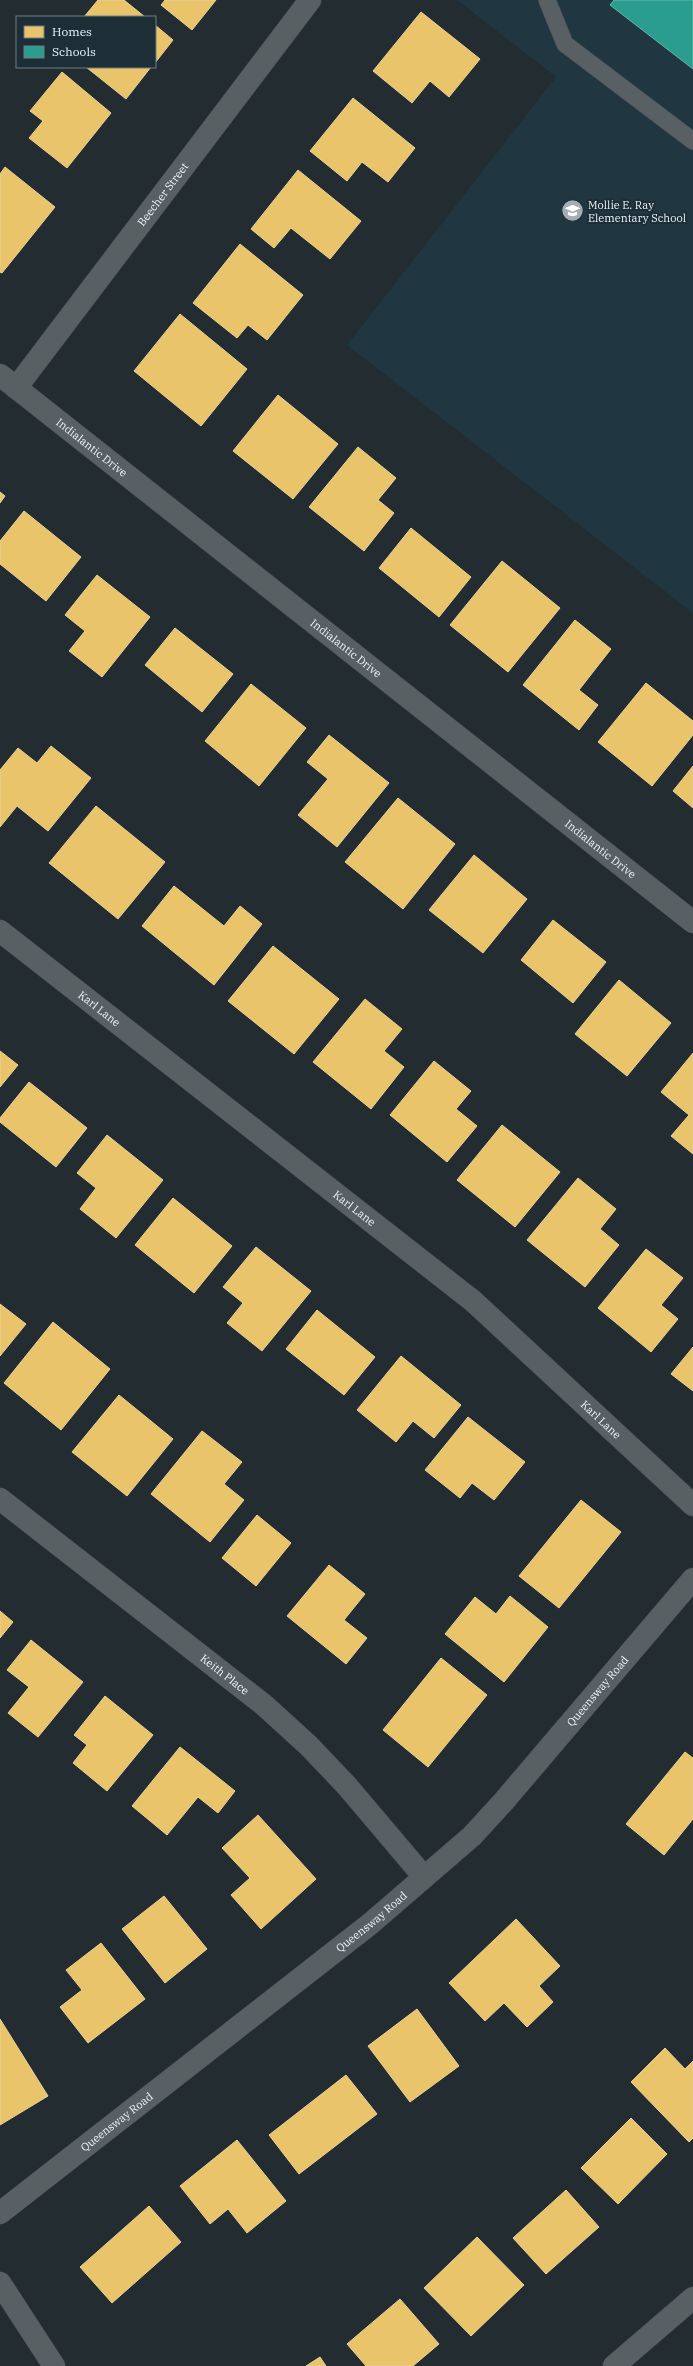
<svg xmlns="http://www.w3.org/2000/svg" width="693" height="2366" viewBox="0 0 693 2366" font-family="'IBM Plex Serif',serif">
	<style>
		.built { fill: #203641 }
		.homes { fill: #e9c46a; stroke: #e9d295 }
		.schools { fill: #2a9d8f; stroke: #63b7af }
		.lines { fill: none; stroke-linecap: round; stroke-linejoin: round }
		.lane-casing { stroke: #41494d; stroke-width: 18 }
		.street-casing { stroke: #41494d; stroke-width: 23 }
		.secondary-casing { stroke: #41494d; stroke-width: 23 }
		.lane { stroke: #596064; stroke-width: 17 }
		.street { stroke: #596064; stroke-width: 22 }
		.secondary { stroke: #596064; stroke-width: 22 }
		.labels { text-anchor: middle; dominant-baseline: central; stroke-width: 4; stroke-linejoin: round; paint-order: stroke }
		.street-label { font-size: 11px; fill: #e8f3f9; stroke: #1d2e37 }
		.poi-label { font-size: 11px; fill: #e8f3f9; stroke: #1d2e37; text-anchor: start }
	</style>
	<rect width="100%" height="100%" fill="#232c31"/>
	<polygon class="built" points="457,0 693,0 693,613 347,345 556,77"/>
	<g class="homes">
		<polygon points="98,0 124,0 145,17 84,17"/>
		<polygon points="165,0 216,0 192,30 161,5"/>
		<polygon points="421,12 480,59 449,97 430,81 412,103 373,71"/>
		<polygon points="155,25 173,40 155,63"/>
		<polygon points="86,67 151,67 126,99"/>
		<polygon points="62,72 111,113 67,168 29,138 43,121 30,111"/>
		<polygon points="353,98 415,148 388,182 362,162 347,181 310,151"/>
		<polygon points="5,167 55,207 2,273 0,272 0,174"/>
		<polygon points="298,170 361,221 330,259 291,228 274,248 251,229"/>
		<polygon points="240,244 303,295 267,340 248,325 237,338 193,303"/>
		<polygon points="180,314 247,369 201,426 134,371"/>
		<polygon points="278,395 338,444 293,499 233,451"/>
		<polygon points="358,447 396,478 378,500 394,513 364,551 309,507"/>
		<polygon points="0,492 5,496 0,503"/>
		<polygon points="24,511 81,557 46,601 0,564 0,541"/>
		<polygon points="411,528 471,577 439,617 379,568"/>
		<polygon points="502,561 560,608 508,672 450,625"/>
		<polygon points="97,575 150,617 102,677 69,651 85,631 65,615"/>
		<polygon points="575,620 611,649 579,690 598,705 579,730 523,685"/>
		<polygon points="175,628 233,674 202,712 145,665"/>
		<polygon points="646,683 693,721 693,735 652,786 598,742"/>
		<polygon points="251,684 306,728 259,786 205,741"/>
		<polygon points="329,735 389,783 337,847 298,815 328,779 307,762"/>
		<polygon points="51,746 91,778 48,831 17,806 0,827 0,770 18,748 37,763"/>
		<polygon points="693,766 693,808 673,791"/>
		<polygon points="398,798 455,844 403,909 345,862"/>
		<polygon points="96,806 165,862 118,919 49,863"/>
		<polygon points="474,855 527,899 483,953 429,910"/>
		<polygon points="174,886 224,926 240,906 262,924 214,985 142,926"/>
		<polygon points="553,920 606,962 573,1003 521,960"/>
		<polygon points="273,946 339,999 294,1054 228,1001"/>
		<polygon points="619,980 671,1023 627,1076 575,1034"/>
		<polygon points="365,999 402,1029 384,1051 404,1067 371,1109 313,1062"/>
		<polygon points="0,1051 18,1065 0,1087"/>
		<polygon points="693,1053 693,1154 671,1136 689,1115 661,1092"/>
		<polygon points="434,1061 471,1091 456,1109 477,1126 447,1162 390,1115"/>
		<polygon points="29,1082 87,1128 56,1167 0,1122 0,1118"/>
		<polygon points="502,1125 560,1172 515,1227 457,1180"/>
		<polygon points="107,1135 163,1180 116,1238 80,1209 96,1188 77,1173"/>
		<polygon points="578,1178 616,1209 600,1229 619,1245 585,1287 527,1240"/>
		<polygon points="173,1198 232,1246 194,1293 135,1245"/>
		<polygon points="256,1247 311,1291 262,1351 227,1323 243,1303 223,1287"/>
		<polygon points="646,1249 683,1278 661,1305 678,1319 651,1352 598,1308"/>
		<polygon points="0,1304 26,1324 0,1356"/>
		<polygon points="317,1310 375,1357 344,1395 286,1349"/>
		<polygon points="53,1322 110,1369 61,1430 4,1383"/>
		<polygon points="693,1347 693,1391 671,1374"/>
		<polygon points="401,1356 461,1405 434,1438 413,1421 396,1442 357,1410"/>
		<polygon points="119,1395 173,1439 127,1496 72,1452"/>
		<polygon points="468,1417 525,1462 494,1500 472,1483 460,1498 425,1470"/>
		<polygon points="202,1431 242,1462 224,1484 244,1500 210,1542 151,1494"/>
		<polygon points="581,1500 621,1532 559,1608 519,1576"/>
		<polygon points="257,1515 291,1543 256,1586 222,1558"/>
		<polygon points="329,1565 365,1594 344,1620 367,1638 346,1664 287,1616"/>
		<polygon points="510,1596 548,1627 504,1682 445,1634 475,1597 496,1614"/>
		<polygon points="0,1611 13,1622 0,1638"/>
		<polygon points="31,1640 83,1682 38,1737 8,1713 29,1687 7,1670"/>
		<polygon points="441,1658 487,1695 428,1767 383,1730"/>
		<polygon points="105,1696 153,1735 107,1791 73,1763 87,1745 74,1735"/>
		<polygon points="180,1747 235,1791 218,1813 198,1797 167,1835 132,1806"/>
		<polygon points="685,1752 693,1758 693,1819 664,1855 626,1824"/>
		<polygon points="258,1815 316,1879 261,1929 231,1895 250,1878 222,1848"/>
		<polygon points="164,1896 207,1949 165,1983 122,1929"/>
		<polygon points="516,1919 560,1966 539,1986 553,2002 527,2027 504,2003 485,2021 449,1983"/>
		<polygon points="101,1943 145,1999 88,2043 60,2007 82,1990 66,1970"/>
		<polygon points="417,2009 459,2066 410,2102 368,2046"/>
		<polygon points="0,2019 48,2096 0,2125"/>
		<polygon points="665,2048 685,2069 693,2061 693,2138 689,2142 631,2082"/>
		<polygon points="346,2075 377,2114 299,2174 269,2135"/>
		<polygon points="631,2118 667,2154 618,2204 581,2168"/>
		<polygon points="237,2140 286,2201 247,2233 228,2209 210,2224 180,2186"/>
		<polygon points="566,2190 599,2227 546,2274 513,2238"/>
		<polygon points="149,2206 181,2242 112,2303 80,2267"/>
		<polygon points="477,2237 524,2285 471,2336 424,2288"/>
		<polygon points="400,2299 439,2344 413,2366 366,2366 347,2344"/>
		<polygon points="320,2357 326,2366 306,2366"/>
	</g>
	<polygon class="schools" points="614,0 693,0 693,69 610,5"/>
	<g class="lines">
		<defs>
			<polyline id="lane" points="547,0 565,44 693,141"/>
			<g id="street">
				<path id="s1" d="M0,375L693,922"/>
				<path id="s2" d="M16,388L310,0"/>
				<path id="s3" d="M0,931L473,1301L693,1505"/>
				<path id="s4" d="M0,1499L264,1705L309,1746L347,1786L424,1877"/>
				<path id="s5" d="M0,2213L370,1924L472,1836L504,1801L693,1579"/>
				<polyline points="0,2283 54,2366"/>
			</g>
			<polyline id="secondary" points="614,2366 693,2298"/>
		</defs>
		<use href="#lane" class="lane-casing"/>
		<use href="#street" class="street-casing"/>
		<use href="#secondary" class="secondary-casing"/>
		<use href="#lane" class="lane"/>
		<use href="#street" class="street"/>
		<use href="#secondary" class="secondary"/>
	</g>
	<defs>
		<symbol id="school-disc" viewBox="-11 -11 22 22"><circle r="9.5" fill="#a3adb3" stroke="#1d2e37"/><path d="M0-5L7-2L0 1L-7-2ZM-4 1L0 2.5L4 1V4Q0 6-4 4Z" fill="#fff"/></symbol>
	</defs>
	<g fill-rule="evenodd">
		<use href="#school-disc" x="560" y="198" width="25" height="25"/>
	</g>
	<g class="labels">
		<g class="street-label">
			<text stroke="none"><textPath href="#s2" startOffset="243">Beecher Street</textPath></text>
			<text stroke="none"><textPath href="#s1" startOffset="117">Indialantic Drive</textPath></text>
			<text stroke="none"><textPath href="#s1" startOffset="441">Indialantic Drive</textPath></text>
			<text stroke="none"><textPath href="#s1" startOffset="765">Indialantic Drive</textPath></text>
			<text stroke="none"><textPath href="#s3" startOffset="126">Karl Lane</textPath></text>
			<text stroke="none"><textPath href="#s3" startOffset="450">Karl Lane</textPath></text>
			<text stroke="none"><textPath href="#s3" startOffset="775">Karl Lane</textPath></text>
			<text stroke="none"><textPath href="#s4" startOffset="285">Keith Place</textPath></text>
			<text stroke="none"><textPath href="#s5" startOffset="796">Queensway Road</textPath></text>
			<text stroke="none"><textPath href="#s5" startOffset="472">Queensway Road</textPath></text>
			<text stroke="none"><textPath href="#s5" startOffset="148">Queensway Road</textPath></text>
		</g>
		<g class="poi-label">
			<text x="588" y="205">Mollie E. Ray<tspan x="588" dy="13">Elementary School</tspan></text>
		</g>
	</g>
	<rect x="16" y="16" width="140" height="52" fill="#1d2e37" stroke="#6e7d85"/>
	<rect x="24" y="26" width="20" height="12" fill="#e9c46a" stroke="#6e7d85"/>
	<text x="52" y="36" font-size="12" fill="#e8f3f9">Homes</text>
	<rect x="24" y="46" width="20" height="12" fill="#2a9d8f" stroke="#6e7d85"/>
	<text x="52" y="56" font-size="12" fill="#e8f3f9">Schools</text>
</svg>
